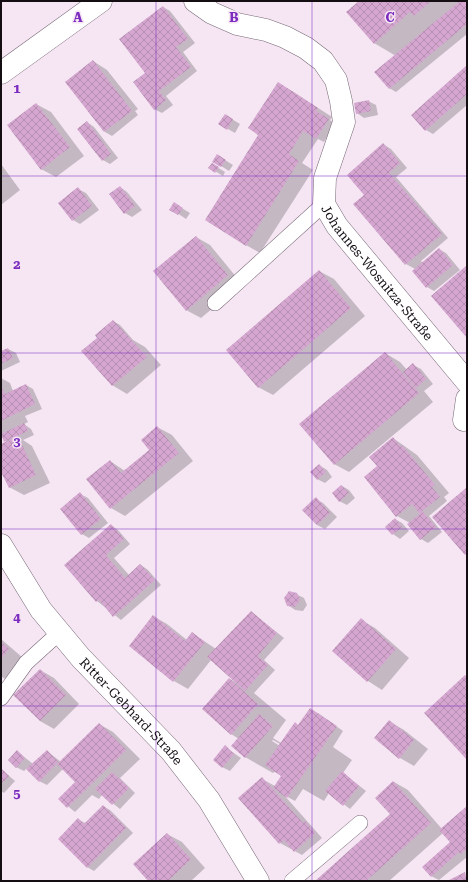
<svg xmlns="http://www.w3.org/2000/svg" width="468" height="882" viewBox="0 0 468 882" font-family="'Roboto Serif',serif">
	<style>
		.shadow { fill: #0003; fill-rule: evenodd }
		.building { fill: url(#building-cross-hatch) }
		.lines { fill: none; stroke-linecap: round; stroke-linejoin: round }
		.lane-casing { stroke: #776976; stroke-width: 16 }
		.street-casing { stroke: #776976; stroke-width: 23 }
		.lane { stroke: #fff; stroke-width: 15 }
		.street { stroke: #fff; stroke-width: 22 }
		.grid { fill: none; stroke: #7b2cbf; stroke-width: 1; stroke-opacity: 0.55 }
		.labels { text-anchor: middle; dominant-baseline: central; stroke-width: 3; stroke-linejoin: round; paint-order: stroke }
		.street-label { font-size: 13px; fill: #140e13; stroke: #f6e6f4 }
		.grid-label { font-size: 13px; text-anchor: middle; font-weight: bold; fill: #7b2cbf; stroke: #f6e6f4; stroke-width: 3; stroke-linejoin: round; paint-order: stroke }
	</style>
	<defs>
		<pattern id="building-cross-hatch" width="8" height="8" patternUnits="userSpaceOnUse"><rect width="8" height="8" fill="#d5a7d0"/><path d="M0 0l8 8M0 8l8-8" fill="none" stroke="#b68fb2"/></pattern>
	</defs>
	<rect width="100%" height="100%" fill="#f6e6f4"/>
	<g class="shadow">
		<polygon points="361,1 467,1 467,34 396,92 389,88 396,56 374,43"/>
		<polygon points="163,7 170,11 195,43 183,52 197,71 166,96 173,105 162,113 154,109 147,73"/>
		<polygon points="93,61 107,70 138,109 135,111 138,115 112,136 105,132 66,82"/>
		<polygon points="467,67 467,105 433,134 426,130"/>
		<polygon points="292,91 332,117 330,120 335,124 324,142 318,139 302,163 313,170 260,253 246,245"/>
		<polygon points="368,101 376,105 378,115 364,118 357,113"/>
		<polygon points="36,104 51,112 84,156 56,177 41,169"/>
		<polygon points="225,115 240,124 235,133 219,124"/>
		<polygon points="87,122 94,127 118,158 110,164 103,160"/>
		<polygon points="383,144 391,149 407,168 396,177 448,238 421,261 423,263 439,249 446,253 460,270 434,291 427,287 415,269 406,264 365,195"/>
		<polygon points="217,155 233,165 229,171 213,161"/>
		<polygon points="1,164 20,190 1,205"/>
		<polygon points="212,164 225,172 223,176 210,168"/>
		<polygon points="120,187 127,192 142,210 132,217 125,213"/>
		<polygon points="78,189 86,193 99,210 80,224 73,220 60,203"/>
		<polygon points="175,204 190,213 186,219 171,209"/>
		<polygon points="196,237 210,245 242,284 201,318 186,310"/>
		<polygon points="319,271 334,279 365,316 273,395 258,387"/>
		<polygon points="113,321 120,325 133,340 145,347 161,365 127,394 112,385 98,338"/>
		<polygon points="8,349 16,353 20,362 1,371 1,352"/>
		<polygon points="385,353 400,362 407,370 413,365 421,369 433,384 424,391 433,402 349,472 334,464"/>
		<polygon points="1,378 10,383 13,391 26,385 33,389 42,409 25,416 28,422 24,424 31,429 34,435 23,440 32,446 50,483 24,495 9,487 1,469 1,445 7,443 1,435"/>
		<polygon points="157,427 172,435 193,461 125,516 111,508 110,461 125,471 151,450"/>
		<polygon points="393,438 417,455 449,493 444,497 447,501 429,516 442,532 428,543 421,539 410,523 397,516 379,466"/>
		<polygon points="319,465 327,470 332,477 325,483 317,479"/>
		<polygon points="342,486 349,490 355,498 347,505 339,501"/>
		<polygon points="80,494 88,498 108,523 89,538 82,534"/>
		<polygon points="316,499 323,503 337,517 325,529 317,525"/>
		<polygon points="395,519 402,523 409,531 400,539 393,534"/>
		<polygon points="111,525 118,530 130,544 114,558 129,575 141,565 148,570 161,585 121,620 97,601 65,565"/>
		<polygon points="296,594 304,598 307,605 303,611 295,610 288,605"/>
		<path d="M251,612L284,638L264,660L275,670L254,693L286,720L273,738L281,743L299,726L318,713L343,731L333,747L352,760L343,773L366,791L350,809L329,793L324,801L303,789L295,801L284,795L322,838L302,855L280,843L240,798L262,779L275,786L286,778L276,771L273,773L245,757L239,739L231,734L230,679L237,683L211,660L188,689L174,681L130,646L153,616L167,624L187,640L192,633L216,649ZM273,740L280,744V746L272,741Z"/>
		<polygon points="361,620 375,628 409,658 382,690 368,681 333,651"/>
		<polygon points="1,639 23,658 5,679 1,676"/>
		<polygon points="40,670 54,678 79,704 54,729 40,721"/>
		<polygon points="389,721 404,730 428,749 414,766 400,758"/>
		<polygon points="99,724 113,732 140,759 120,778 135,793 120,809 102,795 99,799 92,795 75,812 59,799 79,786 63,769 47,785 39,781 27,768 24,771 16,767 17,751 33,764 47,751 61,762"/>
		<polygon points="225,747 241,758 230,771 222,767"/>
		<polygon points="1,769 15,781 4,793 1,791"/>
		<polygon points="394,782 408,790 442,829 467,807 467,857 439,880 431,876 454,846 443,833 389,881 316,881 391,815"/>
		<polygon points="103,806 110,810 133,833 94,871 87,867 78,819 85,823"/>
		<polygon points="167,834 182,842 205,868 191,881 149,881"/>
	</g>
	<g class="building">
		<polygon points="359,1 431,1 414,16 410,12 374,44 346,12"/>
		<polygon points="460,1 465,1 467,4 467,24 389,89 374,72"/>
		<polygon points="163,6 188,39 176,47 191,67 159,91 166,100 154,110 133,82 145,73 119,39"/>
		<polygon points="93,60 132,111 104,132 65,82"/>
		<polygon points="467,65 467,94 425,131 411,115"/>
		<polygon points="278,82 318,108 316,111 329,119 316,139 303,131 289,154 299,161 246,246 205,220 258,135 248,128"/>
		<polygon points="369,100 371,111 356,114 354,103"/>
		<polygon points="36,103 70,147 41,170 7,125"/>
		<polygon points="225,114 233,119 227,130 218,124"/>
		<polygon points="87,121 111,154 102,161 77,129"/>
		<polygon points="383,143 400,163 389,173 442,234 405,265 353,204 364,195 347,175"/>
		<polygon points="217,154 226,160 221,167 212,162"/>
		<polygon points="212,163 219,167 215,173 208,168"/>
		<polygon points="120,186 135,206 124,214 109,194"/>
		<polygon points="78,187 92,206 72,221 58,203"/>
		<polygon points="174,202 183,208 178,215 169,210"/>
		<polygon points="196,236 228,275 186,311 153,271"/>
		<polygon points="439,248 453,265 426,288 412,271"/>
		<polygon points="467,265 467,338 431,296"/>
		<polygon points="319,270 351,308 258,388 226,350"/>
		<polygon points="113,320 147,357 112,386 81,351 97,338 95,335"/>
		<polygon points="8,348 13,358 1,364 1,351"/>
		<polygon points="385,352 419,393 334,465 299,424"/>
		<polygon points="413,363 426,379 416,388 403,372"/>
		<polygon points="26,384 35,404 1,421 1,386 5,394"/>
		<polygon points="24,423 28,431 4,442 1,434"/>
		<polygon points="157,426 179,453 110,509 86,479 110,460 121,473 149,450 141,440"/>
		<polygon points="18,436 36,475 9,488 1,472 1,444"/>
		<polygon points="393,437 401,447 402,445 435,485 432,487 440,497 422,511 436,527 420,540 407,524 420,514 412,504 396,517 364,477 377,466 369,457"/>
		<polygon points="319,464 326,472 317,480 310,472"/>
		<polygon points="341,485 349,493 339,502 332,493"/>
		<polygon points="467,487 467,553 465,555 432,517"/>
		<polygon points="80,492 101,519 81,535 60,509"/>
		<polygon points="316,497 330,513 317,525 302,510"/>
		<polygon points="395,518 402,527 392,535 385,527"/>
		<polygon points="111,524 124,539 106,555 125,578 140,564 155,580 113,617 99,600 96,602 64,565"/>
		<polygon points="289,591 297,593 300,600 295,607 287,606 284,598"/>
		<polygon points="251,611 277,633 258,656 268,665 245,691 207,657"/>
		<polygon points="153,615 185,641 192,632 205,642 173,682 129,646"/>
		<polygon points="361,618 396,649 367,682 332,651"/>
		<polygon points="1,642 9,649 1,659"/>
		<polygon points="40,669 66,695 40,721 13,695"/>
		<polygon points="465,675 467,677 467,760 424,713"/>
		<polygon points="229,678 258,704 231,735 202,709"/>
		<polygon points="310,708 337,726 287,798 273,788 281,776 265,765 295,722 298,725"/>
		<polygon points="259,714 273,726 245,758 231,746"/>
		<polygon points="389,720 414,740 399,759 374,738"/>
		<polygon points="99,723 126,750 67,808 58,799 75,782 57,764"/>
		<polygon points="225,745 234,754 222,768 213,760"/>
		<polygon points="17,750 25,758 16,768 8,760"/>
		<polygon points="47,750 58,762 39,782 26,769"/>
		<polygon points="1,768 9,776 1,784"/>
		<polygon points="342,771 359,786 343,806 325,791"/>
		<polygon points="112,772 129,788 112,805 95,789"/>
		<polygon points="262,777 303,823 305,821 315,833 294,852 284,840 279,844 238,798"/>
		<polygon points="393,781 431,823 366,881 315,881 390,814 375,798"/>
		<polygon points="103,805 126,828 87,868 58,839 78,818 84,824"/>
		<polygon points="467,806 467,849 461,854 459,852 431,877 422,867 450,842 439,830"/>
		<polygon points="167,833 191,859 168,881 148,881 133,864"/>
		<polygon points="465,872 467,881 447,881"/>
	</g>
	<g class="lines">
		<defs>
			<g id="lane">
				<polyline points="215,303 324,204"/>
				<polyline points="1,698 26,663 60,632"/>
				<polyline points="292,881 360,823"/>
			</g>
			<g id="street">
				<path id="s1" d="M195,1L212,13L237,24L266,30L285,37L306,48L323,61L336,80L341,101L344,122L325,178L324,204L337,226L467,382"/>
				<polyline points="1,73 101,1"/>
				<polyline points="464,420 467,399"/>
				<path id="s2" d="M1,545L41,610L81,658L171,751L209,800L258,881"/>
			</g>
		</defs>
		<use href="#lane" class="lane-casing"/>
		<use href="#street" class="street-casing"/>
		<use href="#lane" class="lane"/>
		<use href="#street" class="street"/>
	</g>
	<path class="grid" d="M156,1V881M312,1V881M1,176H467M1,353H467M1,529H467M1,706H467"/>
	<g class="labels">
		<g class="street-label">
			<text stroke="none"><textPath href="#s1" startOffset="381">Johannes-Wosnitza-Straße</textPath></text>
			<text stroke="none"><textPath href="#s2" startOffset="212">Ritter-Gebhard-Straße</textPath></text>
		</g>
	</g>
	<g class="grid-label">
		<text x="78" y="22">A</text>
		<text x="234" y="22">B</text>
		<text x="390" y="22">C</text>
		<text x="17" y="93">1</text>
		<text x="17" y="269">2</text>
		<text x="17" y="446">3</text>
		<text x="17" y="622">4</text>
		<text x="17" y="798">5</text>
	</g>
	<rect width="468" height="882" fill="none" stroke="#140e13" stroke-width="4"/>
</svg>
